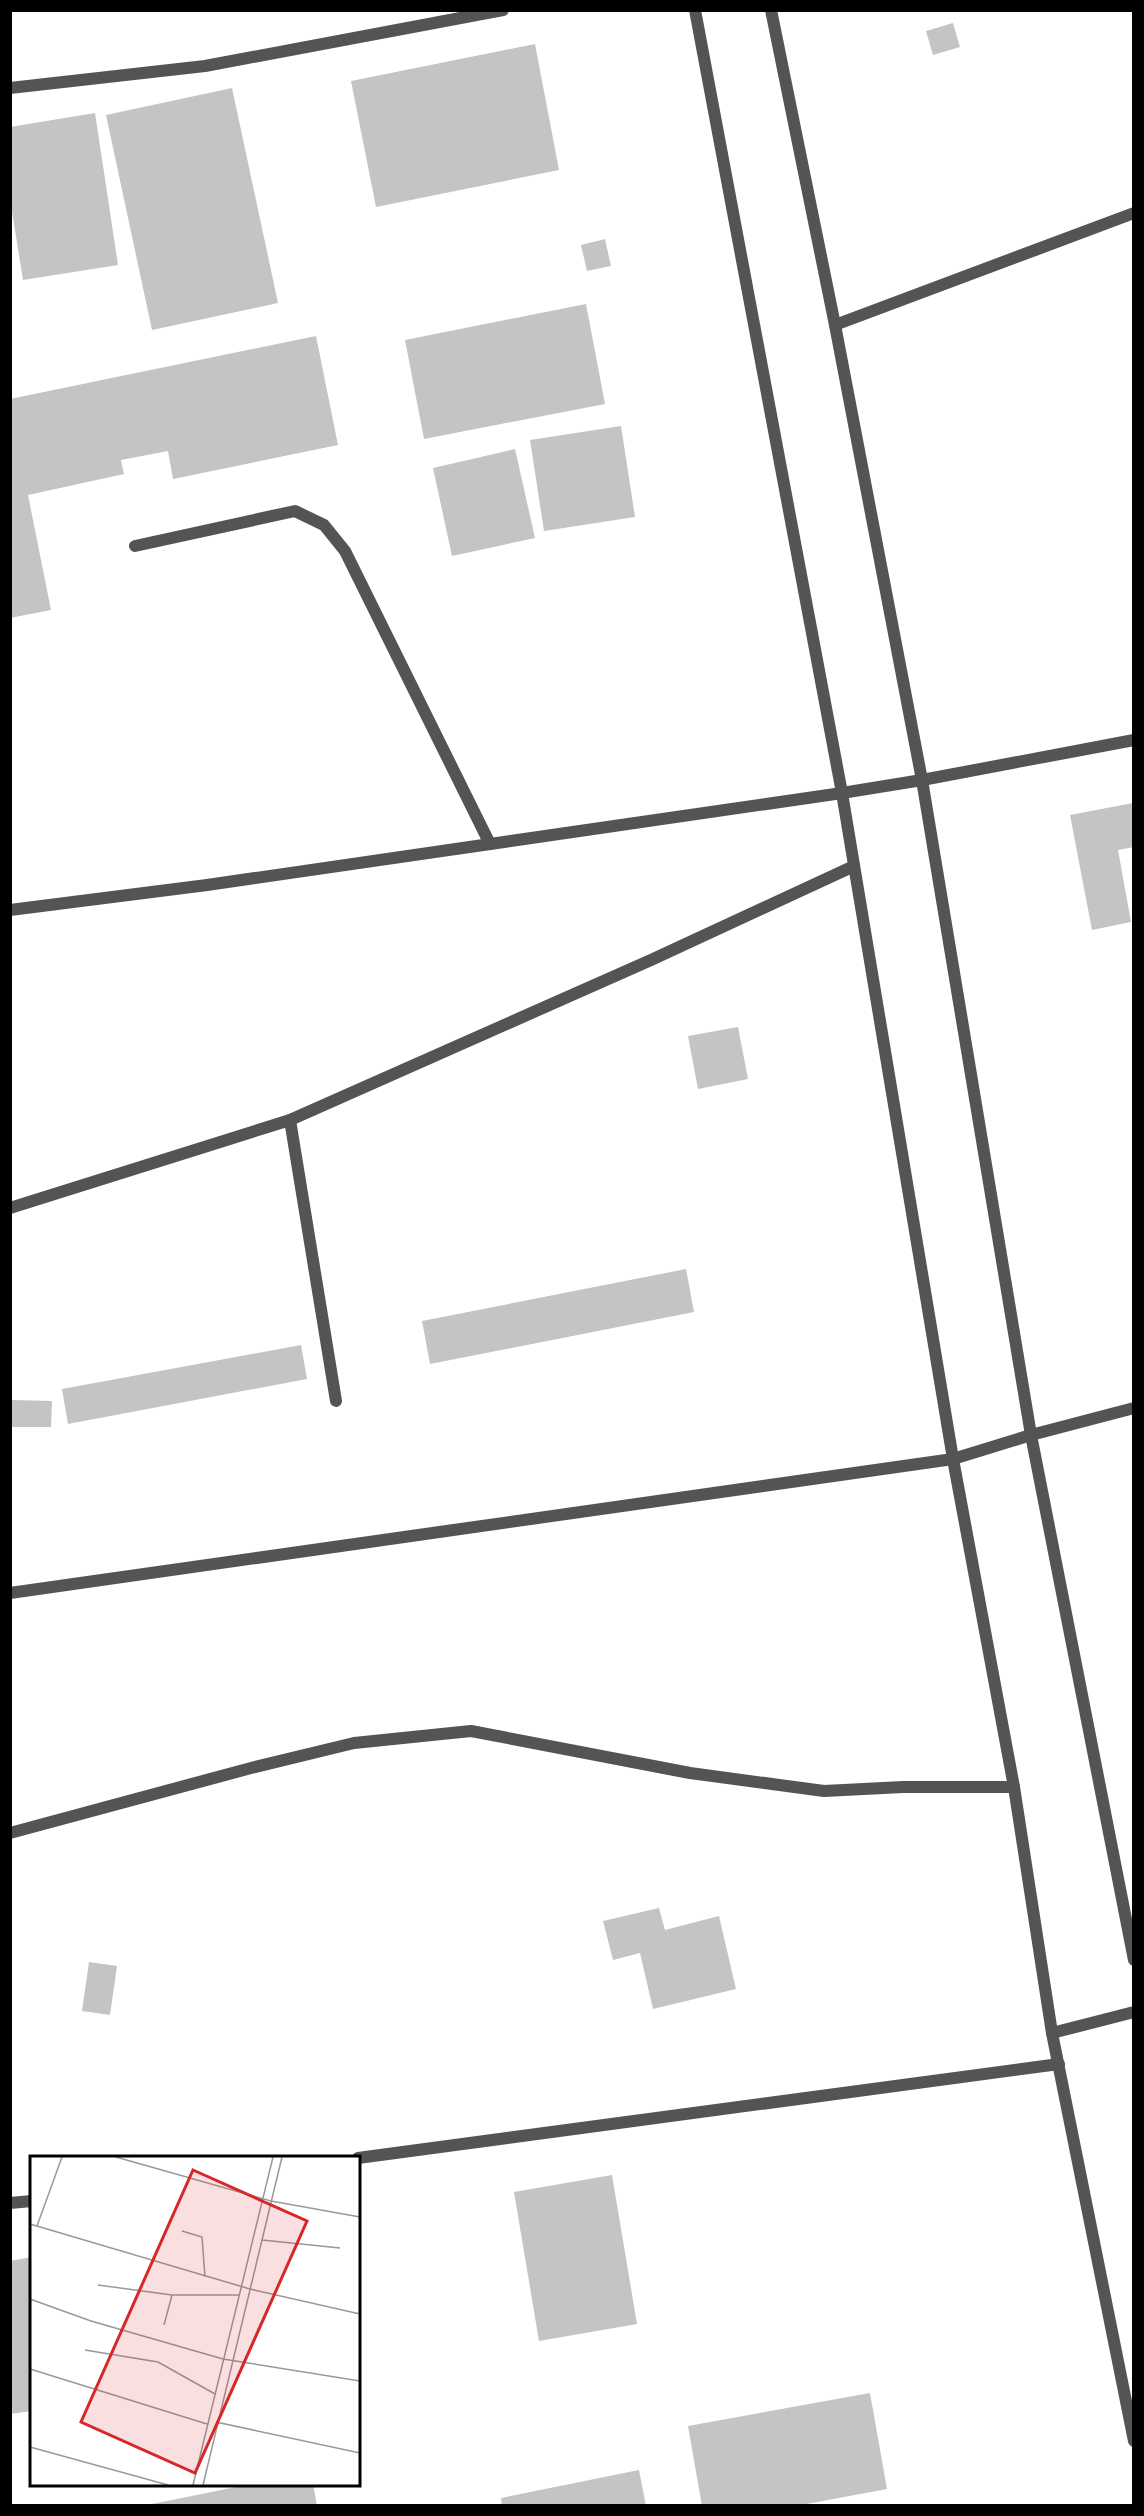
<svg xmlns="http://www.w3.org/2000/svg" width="1144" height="2516" viewBox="0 0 1144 2516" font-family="Commissioner,sans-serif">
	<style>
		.building { fill: #c4c4c4 }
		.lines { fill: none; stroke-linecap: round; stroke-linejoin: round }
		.lane { stroke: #545454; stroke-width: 12 }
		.street { stroke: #545454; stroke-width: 12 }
		.inset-road { fill: none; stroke: #999; stroke-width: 1.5 }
		.view { fill: #d62828; fill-opacity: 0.15; stroke: #d62828; stroke-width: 3 }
		.inset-edge { fill: none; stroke: #000; stroke-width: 3 }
	</style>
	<rect width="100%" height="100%" fill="#fff"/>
	<g class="building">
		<polygon points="953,23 960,47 933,55 926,31"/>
		<polygon points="535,44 559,170 376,207 351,81"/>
		<polygon points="232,88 278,303 152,330 106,115"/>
		<polygon points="95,113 118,265 23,280 10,199 10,127"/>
		<polygon points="605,239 611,266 587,271 581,245"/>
		<polygon points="586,304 605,404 424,439 405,340"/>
		<polygon points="316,336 338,445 173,479 168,451 121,460 124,474 28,495 51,610 10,618 10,399"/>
		<polygon points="621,426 635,517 544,531 530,440"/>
		<polygon points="515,449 535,538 452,556 433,468"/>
		<polygon points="1133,803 1134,847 1118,850 1131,922 1092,930 1070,815"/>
		<polygon points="738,1027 748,1079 698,1089 688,1036"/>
		<polygon points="686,1269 694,1312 430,1364 422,1321"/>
		<polygon points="301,1345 307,1379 68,1424 62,1389"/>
		<polygon points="12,1400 52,1401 51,1427 11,1427"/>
		<polygon points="659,1908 665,1930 719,1916 736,1989 653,2009 640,1953 613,1960 603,1921"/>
		<polygon points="89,1962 117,1966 110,2015 82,2011"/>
		<polygon points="612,2175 637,2324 539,2341 514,2192"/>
		<polygon points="32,2257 32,2411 10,2414 10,2261"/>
		<polygon points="870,2393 887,2489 796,2506 702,2506 688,2426"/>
		<polygon points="639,2470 646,2506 502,2506 501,2498"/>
		<polygon points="251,2484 313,2484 317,2506 142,2506"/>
	</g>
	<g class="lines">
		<g class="lane">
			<polyline points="10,88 205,66 503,10"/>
			<polyline points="835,325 1134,213"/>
			<polyline points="135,546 295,511 324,525 345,551 490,844"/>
			<polyline points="290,1120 336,1401"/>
			<polyline points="10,1208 290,1120 651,960 854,866"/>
			<polyline points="1031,1435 1134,1408"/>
			<polyline points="10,1593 953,1459"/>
			<polyline points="10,1833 251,1768 354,1743 471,1731 690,1773 824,1791 903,1787 1014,1787"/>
			<polyline points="358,2158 1059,2064"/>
			<polyline points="10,2203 32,2201"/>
		</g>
		<g class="street">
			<polyline points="695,10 842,793 953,1459 1014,1787 1052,2033 1134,2441"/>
			<polyline points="771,10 835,325 922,780 1031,1435 1134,1960"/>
			<polyline points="10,910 207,885 842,793 922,780 1134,740"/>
			<polyline points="953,1459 1031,1435"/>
			<polyline points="1052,2033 1134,2012"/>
		</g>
	</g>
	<g transform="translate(30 2156)">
		<rect width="330" height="330" fill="#fff"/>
		<path class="inset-road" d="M86,1L241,45L330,61M0,68L220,133L330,158M7,70L32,1M152,75L172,81L175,121M232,84L310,92M68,129L142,139H210M0,143L61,165L193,203L330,225M134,169L142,139M55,194L128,206L185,238M0,213L177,268M186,266L330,297M0,291L138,329M163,329L243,1M173,329L252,1"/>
		<path class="view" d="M163,14L277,65L165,317L51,266Z"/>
		<rect width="330" height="330" class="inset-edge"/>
	</g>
	<rect width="1144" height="2516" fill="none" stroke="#000000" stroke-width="24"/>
</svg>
